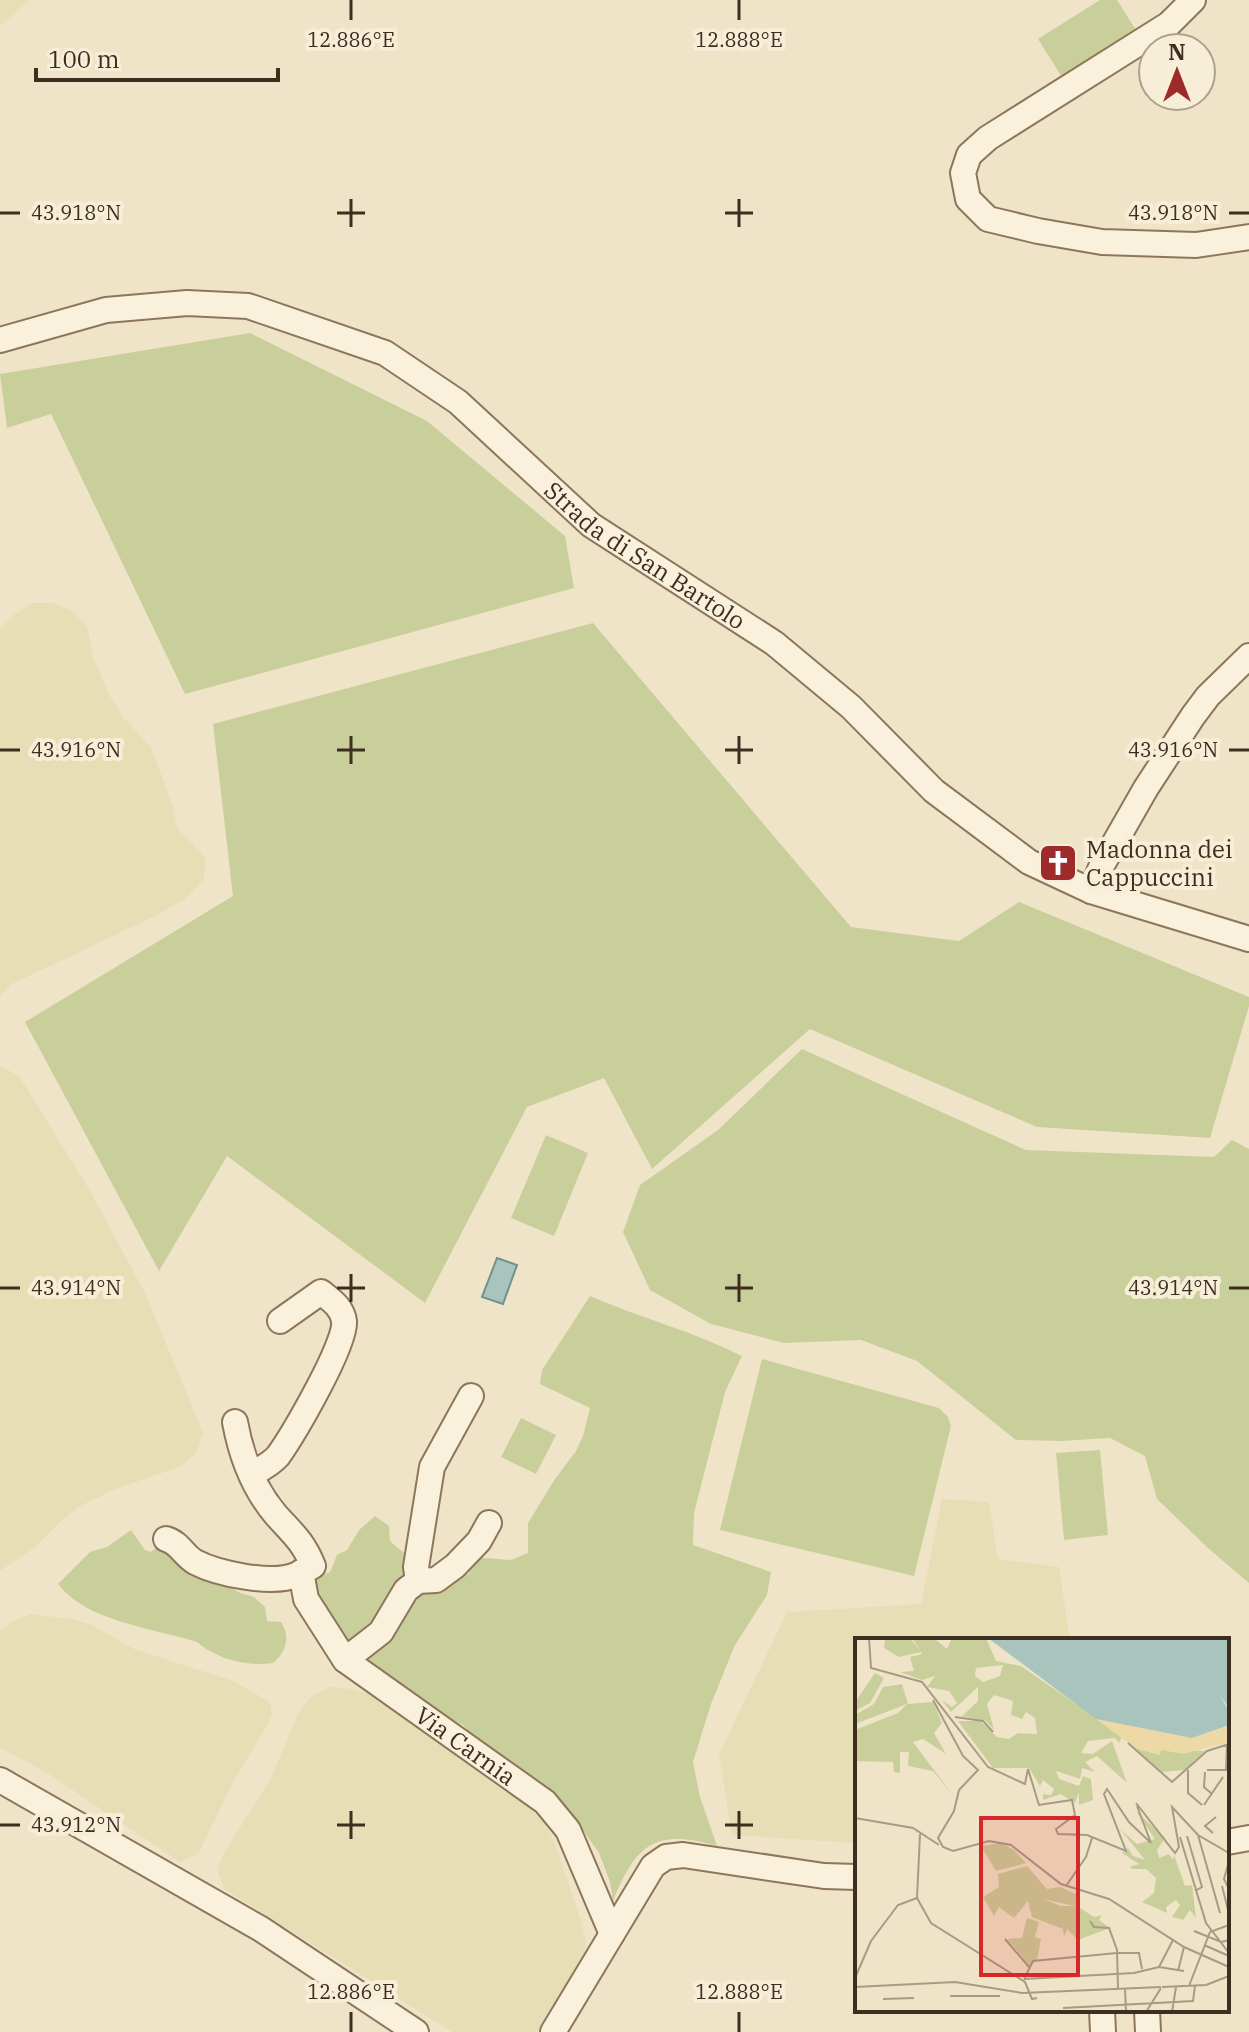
<svg xmlns="http://www.w3.org/2000/svg" width="1249" height="2032" viewBox="0 0 1249 2032" font-family="'IBM Plex Serif',serif">
	<style>
		.farmland { fill: #e6deb5 }
		.green { fill: #c9cf9b }
		.water { fill: #a9c4bc; stroke: #6f938a; stroke-width: 2 }
		.lines { fill: none; stroke-linecap: round; stroke-linejoin: round }
		.minor-casing { stroke: #8d765c; stroke-width: 28 }
		.minor { stroke: #faf1dc; stroke-width: 24 }
		.ticks { fill: none; stroke: #3d2e20; stroke-width: 3 }
		.labels { text-anchor: middle; dominant-baseline: central; stroke-width: 8; stroke-linejoin: round; paint-order: stroke }
		.street-label { font-size: 24px; fill: #3d2e20; stroke: #f7eed8 }
		.poi-label { font-size: 24px; fill: #3d2e20; stroke: #f7eed8; text-anchor: start }
		.inset-road { fill: none; stroke: #a89b85; stroke-width: 2 }
		.view { fill: #d62828; fill-opacity: 0.15; stroke: #d62828; stroke-width: 4 }
		.inset-edge { fill: none; stroke: #3d2e20; stroke-width: 4 }
		.ticks-label { font-size: 20px; text-anchor: middle; fill: #3d2e20; stroke: #f7eed8; stroke-width: 8; stroke-linejoin: round; paint-order: stroke }
	</style>
	<rect width="100%" height="100%" fill="#f0e4c8"/>
	<g class="farmland">
		<polygon points="0,0 29,0 0,26"/>
		<polygon points="32,603 53,603 72,611 87,626 94,660 111,698 123,717 151,748 173,806 177,828 206,858 204,879 184,900 155,916 12,984 0,996 0,629 15,614"/>
		<polygon points="0,1066 19,1076 89,1189 146,1295 203,1433 197,1452 182,1466 118,1488 80,1506 64,1518 34,1548 0,1571"/>
		<polygon points="942,1499 989,1502 998,1559 1059,1567 1070,1640 857,1640 857,1843 732,1835 719,1754 787,1612 921,1604"/>
		<polygon points="31,1614 72,1619 92,1625 134,1649 233,1681 270,1702 272,1714 267,1726 235,1779 198,1854 180,1862 44,1771 0,1748 0,1630 12,1622"/>
		<polygon points="331,1687 352,1689 372,1695 390,1705 515,1794 544,1823 554,1841 581,1921 586,1942 583,1963 537,2032 452,2032 224,1889 217,1869 225,1851 270,1780 299,1712 312,1696"/>
	</g>
	<g class="green">
		<polygon points="1100,0 1117,0 1136,30 1062,77 1038,39"/>
		<polygon points="250,333 427,421 565,536 574,588 185,694 51,414 7,428 0,374"/>
		<polygon points="593,623 851,927 959,941 1019,902 1249,997 1249,1006 1210,1138 1037,1127 810,1029 652,1169 604,1078 527,1107 425,1303 227,1156 159,1271 25,1022 233,896 213,724"/>
		<polygon points="802,1049 1026,1150 1214,1157 1232,1140 1249,1149 1249,1583 1209,1549 1157,1499 1145,1456 1110,1438 1061,1441 1016,1440 917,1361 861,1340 784,1343 711,1324 650,1290 623,1232 640,1185 718,1130"/>
		<polygon points="546,1135 588,1153 554,1236 511,1218"/>
		<path d="M590,1296C640,1318 693,1331 742,1356L725,1392L694,1513L693,1545L771,1572L767,1595L735,1645L711,1704L693,1762L700,1797L717,1846C655,1828 636,1844 613,1901L610,1882L599,1853L567,1807L517,1767L478,1741L463,1725L440,1713L347,1652L319,1603L314,1578L330,1572L337,1555L347,1550L359,1530L375,1516L389,1526L390,1541C403,1554 432,1573 450,1577C456,1578 463,1575 469,1574L473,1557L511,1560L528,1553V1523L555,1479L576,1451L583,1436L590,1408L540,1384L542,1370Z"/>
		<polygon points="762,1359 939,1408 948,1417 951,1426 914,1576 720,1530"/>
		<polygon points="521,1418 556,1435 536,1474 501,1457"/>
		<polygon points="1100,1450 1108,1535 1064,1540 1056,1453"/>
		<path d="M131,1530L145,1550L151,1552L157,1547H169L238,1592L254,1597L265,1607L267,1621L281,1622C291,1637 286,1652 273,1663C248,1667 216,1659 197,1642C153,1628 87,1622 58,1584L90,1552L107,1547Z"/>
	</g>
	<polygon class="water" points="497,1258 517,1265 503,1304 482,1297"/>
	<g class="lines">
		<defs>
			<g id="minor">
				<polyline points="1193,0 1169,24 988,138 969,155 963,173 968,199 988,219 1038,231 1102,242 1196,245 1249,237"/>
				<path id="s1" d="M0,340L106,310L187,303L248,306L385,353L458,402L591,525L774,643L851,707L934,791L1029,862L1091,891L1249,939"/>
				<polyline points="1091,891 1102,865 1146,788 1193,716 1208,696 1249,656"/>
				<path d="M252,1474C261,1469 271,1464 278,1456C293,1435 347,1343 344,1321C342,1307 331,1300 321,1292L280,1321"/>
				<path d="M166,1539C180,1543 183,1555 195,1562C218,1574 272,1585 296,1575C302,1573 307,1569 313,1566C303,1541 292,1533 276,1515C254,1489 241,1455 235,1422"/>
				<path id="s2" d="M301,1572L306,1599L345,1660L545,1802L568,1830L612,1934"/>
				<polyline points="418,1581 416,1567 432,1467 471,1396"/>
				<polyline points="345,1660 381,1632 406,1590 418,1581 436,1580 455,1566 479,1541 489,1523"/>
				<polyline points="0,1780 261,1929 416,2032"/>
				<polyline points="1227,1842 1249,1838"/>
				<polyline points="1102,2010 1103,2032"/>
				<polyline points="1147,2010 1148,2032"/>
				<polyline points="553,2032 653,1866 666,1857 683,1855 824,1876 857,1877"/>
			</g>
		</defs>
		<use href="#minor" class="minor-casing"/>
		<use href="#minor" class="minor"/>
	</g>
	<path class="ticks" d="M351,0V20M739,0V20M351,199V227M739,199V227M0,213H20M337,213H365M725,213H753M1229,213H1249M351,736V764M739,736V764M0,750H20M337,750H365M725,750H753M1229,750H1249M351,1274V1302M739,1274V1302M0,1288H20M337,1288H365M725,1288H753M1229,1288H1249M351,1811V1839M739,1811V1839M0,1825H20M337,1825H365M725,1825H753M351,2012V2032M739,2012V2032"/>
	<defs>
		<symbol id="church-square" viewBox="-11 -11 22 22"><rect x="-9" y="-9" width="18" height="18" rx="4" fill="#9e2a2b" stroke="#f7eed8"/><path d="M-1.2-6h2.4v3.5h3.3v2.4h-3.3V6h-2.4V-.1h-3.3v-2.4h3.3Z" fill="#fff"/></symbol>
	</defs>
	<g fill-rule="evenodd">
		<use href="#church-square" x="1036" y="841" width="44" height="44"/>
	</g>
	<g class="labels">
		<g class="street-label">
			<text stroke="none"><textPath href="#s1" startOffset="728">Strada di San Bartolo</textPath></text>
			<text stroke="none"><textPath href="#s2" startOffset="248">Via Carnia</textPath></text>
		</g>
		<g class="poi-label">
			<text x="1086" y="849">Madonna dei<tspan x="1086" dy="28">Cappuccini</tspan></text>
		</g>
	</g>
	<g transform="translate(855 1638)">
		<rect width="374" height="374" fill="#f0e4c8"/>
		<path d="M30,0H55L66,14L44,19L29,10ZM57,0H79L92,11L97,0H131L141,23L166,28L267,98L264,105L260,100L233,103L226,115L238,116L257,103L272,145L242,118L230,124L240,134L227,130L225,141L201,133L204,141L224,148L228,138L236,141L238,162L224,167V154L220,165L206,156L188,162V156L196,157L199,151L188,142L185,148L174,130H138L103,83H125L142,99L154,101L163,95L182,96L180,80L171,74L167,81L156,77L158,63L139,57L132,66L139,92L131,83L107,78L123,63V49L96,74L87,62L97,69L102,65L94,53L72,49L80,38L67,42L45,34L59,33L55,19L67,16ZM148,27L145,38L128,44L120,38L121,30ZM20,35L29,40L15,65L0,73V64ZM47,46L53,66L78,64L87,85L79,95L91,116L68,101L58,104L100,160L78,133L53,128L54,114H45V135L39,134L38,124L0,123V92L43,75L52,66L0,86V77L19,66L28,49ZM280,110L305,117V112L350,113L329,132L307,134ZM280,172L310,200L302,212L304,220L314,216L318,222L319,217L330,248L337,247L341,280L335,272L328,282L317,279L325,267L321,262L311,269L312,275L287,264L299,255L301,240L291,231H278L274,229L284,226L267,215L273,210L278,218L290,222L265,191L282,206L300,201ZM146,205L159,212L171,225L141,233L126,208ZM172,228L192,251L205,249L223,257L220,268L188,261L206,268H222L239,279L247,277L244,282L255,290L223,302L212,291L209,299L208,291L177,279L173,263L159,280L144,269L139,278L128,259L144,249L143,236ZM172,280L184,284L180,299L186,301L182,322L174,327L152,301L167,300Z" fill="#c9cf9b" fill-rule="evenodd"/>
		<path d="M241,81L337,100L374,87V104L328,116L306,112L305,117L280,110Z" fill="#ecd9a5"/>
		<path d="M133,0H374V70L364,56L374,73V87L337,100L241,81Z" fill="#a9c4bc"/>
		<path class="inset-road" d="M14,0L16,30L67,44L133,129L170,146L173,131L184,167L217,162L220,177L201,191L203,196L232,197L271,213L249,156L252,151L274,184L296,205L282,168M78,62L108,118L123,132L104,152L99,173L83,200L88,209L98,213L134,203L156,207L206,246L254,261L329,309L374,329M100,79L128,83L138,94M273,105L317,144L352,113L374,106M333,132V155L347,167M352,132H371L372,106M350,134L349,149L357,156M281,165L320,215L324,209L317,169L343,197L374,215M349,167L368,139M0,180L58,190L84,207M358,195L350,188L361,179M65,196L62,260L76,285L170,344L177,361L182,360M343,197L365,275M332,198L347,249L340,253M325,199L351,285L374,315M374,223L369,241L374,251M211,248L231,219L237,200M367,248L374,276M235,283L239,289L254,290L262,312L263,351M339,293L366,304L374,302M150,301L174,329M349,307L374,318M304,329L318,302M323,333L329,309M0,340L16,303L43,267L62,260M169,341L279,335L304,329L329,333M169,341L178,323L262,315H284L287,331M334,348L355,294L374,287M0,349L100,344L167,355L306,349M307,349L351,347L374,338M270,350L271,374M95,358H145M28,361L59,360M208,370L338,363L340,348M291,374L306,350M317,374L321,349"/>
		<path class="view" d="M126,180H223V337H126Z"/>
		<rect width="374" height="374" class="inset-edge"/>
	</g>
	<g class="ticks-label">
		<text x="351" y="47">12.886°E</text>
		<text x="739" y="47">12.888°E</text>
		<text x="76" y="220">43.918°N</text>
		<text x="1173" y="220">43.918°N</text>
		<text x="76" y="757">43.916°N</text>
		<text x="1173" y="757">43.916°N</text>
		<text x="76" y="1295">43.914°N</text>
		<text x="1173" y="1295">43.914°N</text>
		<text x="76" y="1832">43.912°N</text>
		<text x="351" y="1999">12.886°E</text>
		<text x="739" y="1999">12.888°E</text>
	</g>
	<g transform="translate(1177 72)"><circle r="38" fill="#f7eed8" stroke="#ada18e" stroke-width="2"/>
	<path d="M0-6L14 30L0 20L-14 30Z" fill="#9e2a2b"/>
	<text y="-12" font-size="22" font-weight="bold" text-anchor="middle" fill="#3d2e20">N</text>
	</g>
	<path d="M36 68v12h242v-12" fill="none" stroke="#3d2e20" stroke-width="4"/>
	<text x="48" y="68" font-size="24" fill="#3d2e20" stroke="#f7eed8" stroke-width="6" paint-order="stroke">100 m</text>
</svg>
